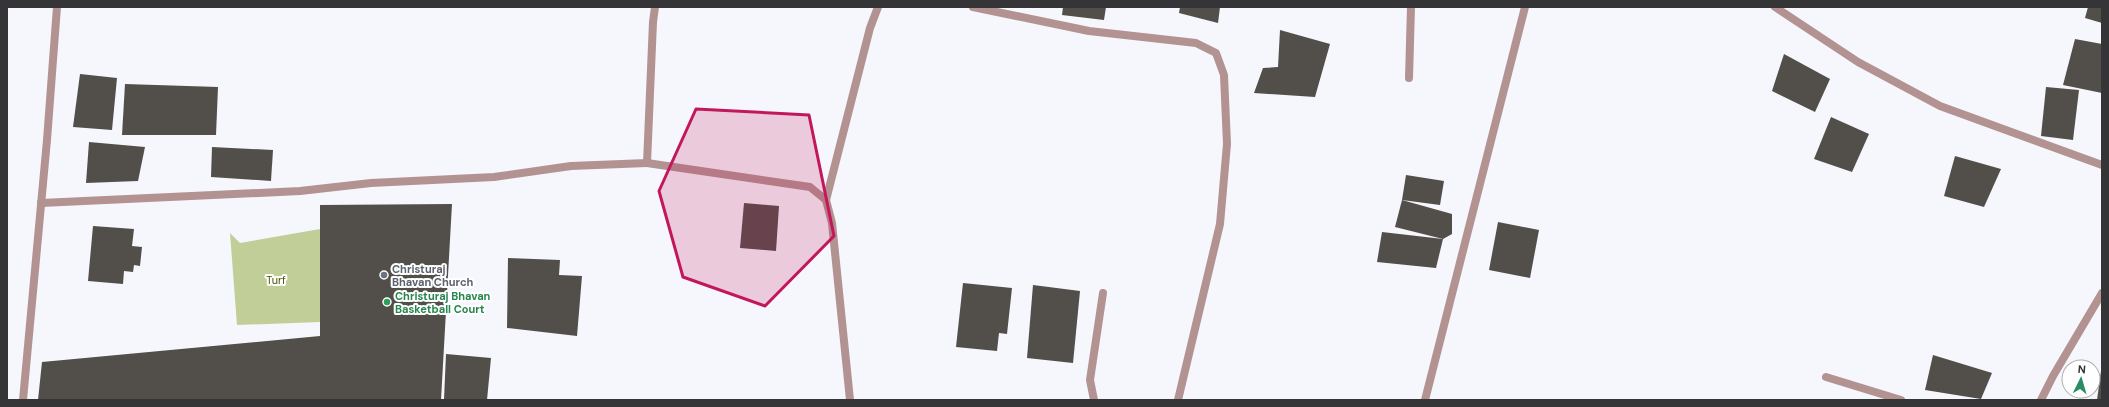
<svg xmlns="http://www.w3.org/2000/svg" width="2109" height="407" viewBox="0 0 2109 407" font-family="'DM Sans',sans-serif">
	<style>
		.green { fill: #c2ce98 }
		.building { fill: #524e4a }
		.lines { fill: none; stroke-linecap: round; stroke-linejoin: round }
		.street { stroke: #b39292; stroke-width: 8 }
		.marked { fill: #c2185b; fill-opacity: 0.2; stroke: #c2185b; stroke-width: 3; stroke-linejoin: round }
		.worship-dot { fill: #6b7280; stroke: #fff; stroke-width: 1.5 }
		.leisure-dot { fill: #2e9e5b; stroke: #fff; stroke-width: 1.5 }
		.labels { text-anchor: middle; dominant-baseline: central; stroke-width: 4; stroke-linejoin: round; paint-order: stroke }
		.worship-label { font-size: 11px; font-weight: bold; fill: #5b616d; stroke: #fff; text-anchor: start }
		.park-label { font-size: 11px; fill: #465101; stroke: #fff }
		.leisure-label { font-size: 11px; font-weight: bold; fill: #27864d; stroke: #fff; text-anchor: start }
	</style>
	<rect width="100%" height="100%" fill="#f5f7fd"/>
	<polygon class="green" points="320,229 320,322 237,325 230,233 240,243"/>
	<g class="building">
		<polygon points="1063,7 1106,7 1104,20 1062,15"/>
		<polygon points="1180,7 1220,7 1218,23 1179,13"/>
		<polygon points="2088,7 2102,7 2102,23 2085,18"/>
		<polygon points="1280,30 1330,44 1315,97 1254,93 1263,68 1278,67"/>
		<polygon points="2075,39 2102,44 2102,93 2063,85"/>
		<polygon points="1784,54 1830,79 1815,112 1772,91"/>
		<polygon points="80,74 117,78 112,130 73,127"/>
		<polygon points="125,84 218,87 216,135 122,135"/>
		<polygon points="2046,87 2079,90 2073,140 2041,136"/>
		<polygon points="1831,117 1869,134 1852,172 1814,159"/>
		<polygon points="89,142 145,147 138,181 86,183"/>
		<polygon points="212,147 273,150 271,181 211,177"/>
		<polygon points="1955,156 2001,169 1984,207 1944,196"/>
		<polygon points="1406,175 1444,181 1440,205 1402,200"/>
		<polygon points="1402,200 1452,214 1452,234 1443,239 1395,227"/>
		<polygon points="744,203 779,206 776,251 740,248"/>
		<polygon points="452,204 441,400 38,400 42,362 320,336 320,205"/>
		<polygon points="1498,222 1539,230 1530,278 1489,270"/>
		<polygon points="93,226 134,229 132,246 142,247 140,266 134,265 133,272 124,271 123,284 88,281"/>
		<polygon points="1382,232 1443,239 1436,268 1377,262"/>
		<polygon points="508,258 560,260 559,275 582,276 577,336 507,328"/>
		<polygon points="963,283 1012,288 1007,334 999,333 997,351 956,347"/>
		<polygon points="1033,285 1080,291 1073,363 1027,358"/>
		<polygon points="446,354 491,358 487,400 444,400"/>
		<polygon points="1933,355 1992,373 1981,399 1925,390"/>
		<polygon points="2101,371 2102,400 2097,400"/>
	</g>
	<g class="lines">
		<g class="street">
			<polyline points="973,7 1089,31 1196,43 1216,53 1224,75 1227,144 1220,224 1178,400"/>
			<polyline points="1775,7 1858,62 1940,106 2102,165"/>
			<polyline points="1409,78 1411,7"/>
			<polyline points="647,163 810,187 826,200 832,223 850,400"/>
			<polyline points="826,200 870,28 878,7"/>
			<polyline points="41,203 300,191 371,183 494,177 571,166 647,163 653,22 655,7"/>
			<polyline points="1826,377 1901,400"/>
			<polyline points="23,400 47,140 57,7"/>
			<polyline points="1094,400 1090,380 1103,293"/>
			<polyline points="1425,400 1525,7"/>
			<polyline points="2041,400 2053,376 2102,293"/>
		</g>
	</g>
	<path class="marked" d="M696,109L809,115L834,236L765,306L683,277L659,191Z"/>
	<circle class="worship-dot" cx="384" cy="275" r="4"/>
	<circle class="leisure-dot" cx="387" cy="302" r="4"/>
	<g class="labels">
		<g class="worship-label">
			<text x="392" y="269">Christuraj<tspan x="392" dy="13">Bhavan Church</tspan></text>
		</g>
		<g class="park-label">
			<text x="276" y="280">Turf</text>
		</g>
		<g class="leisure-label">
			<text x="395" y="296">Christuraj Bhavan<tspan x="395" dy="13">Basketball Court</tspan></text>
		</g>
	</g>
	<rect width="2109" height="407" fill="none" stroke="#353538" stroke-width="16"/>
	<g transform="translate(2081 379) rotate(5)"><circle r="19" fill="#ffffff" stroke="#aeaeaf"/>
	<path d="M0-3L7 15L0 10L-7 15Z" fill="#2b8c64"/>
	<text y="-6" font-size="11" font-weight="bold" text-anchor="middle" fill="#353538">N</text>
	</g>
</svg>
